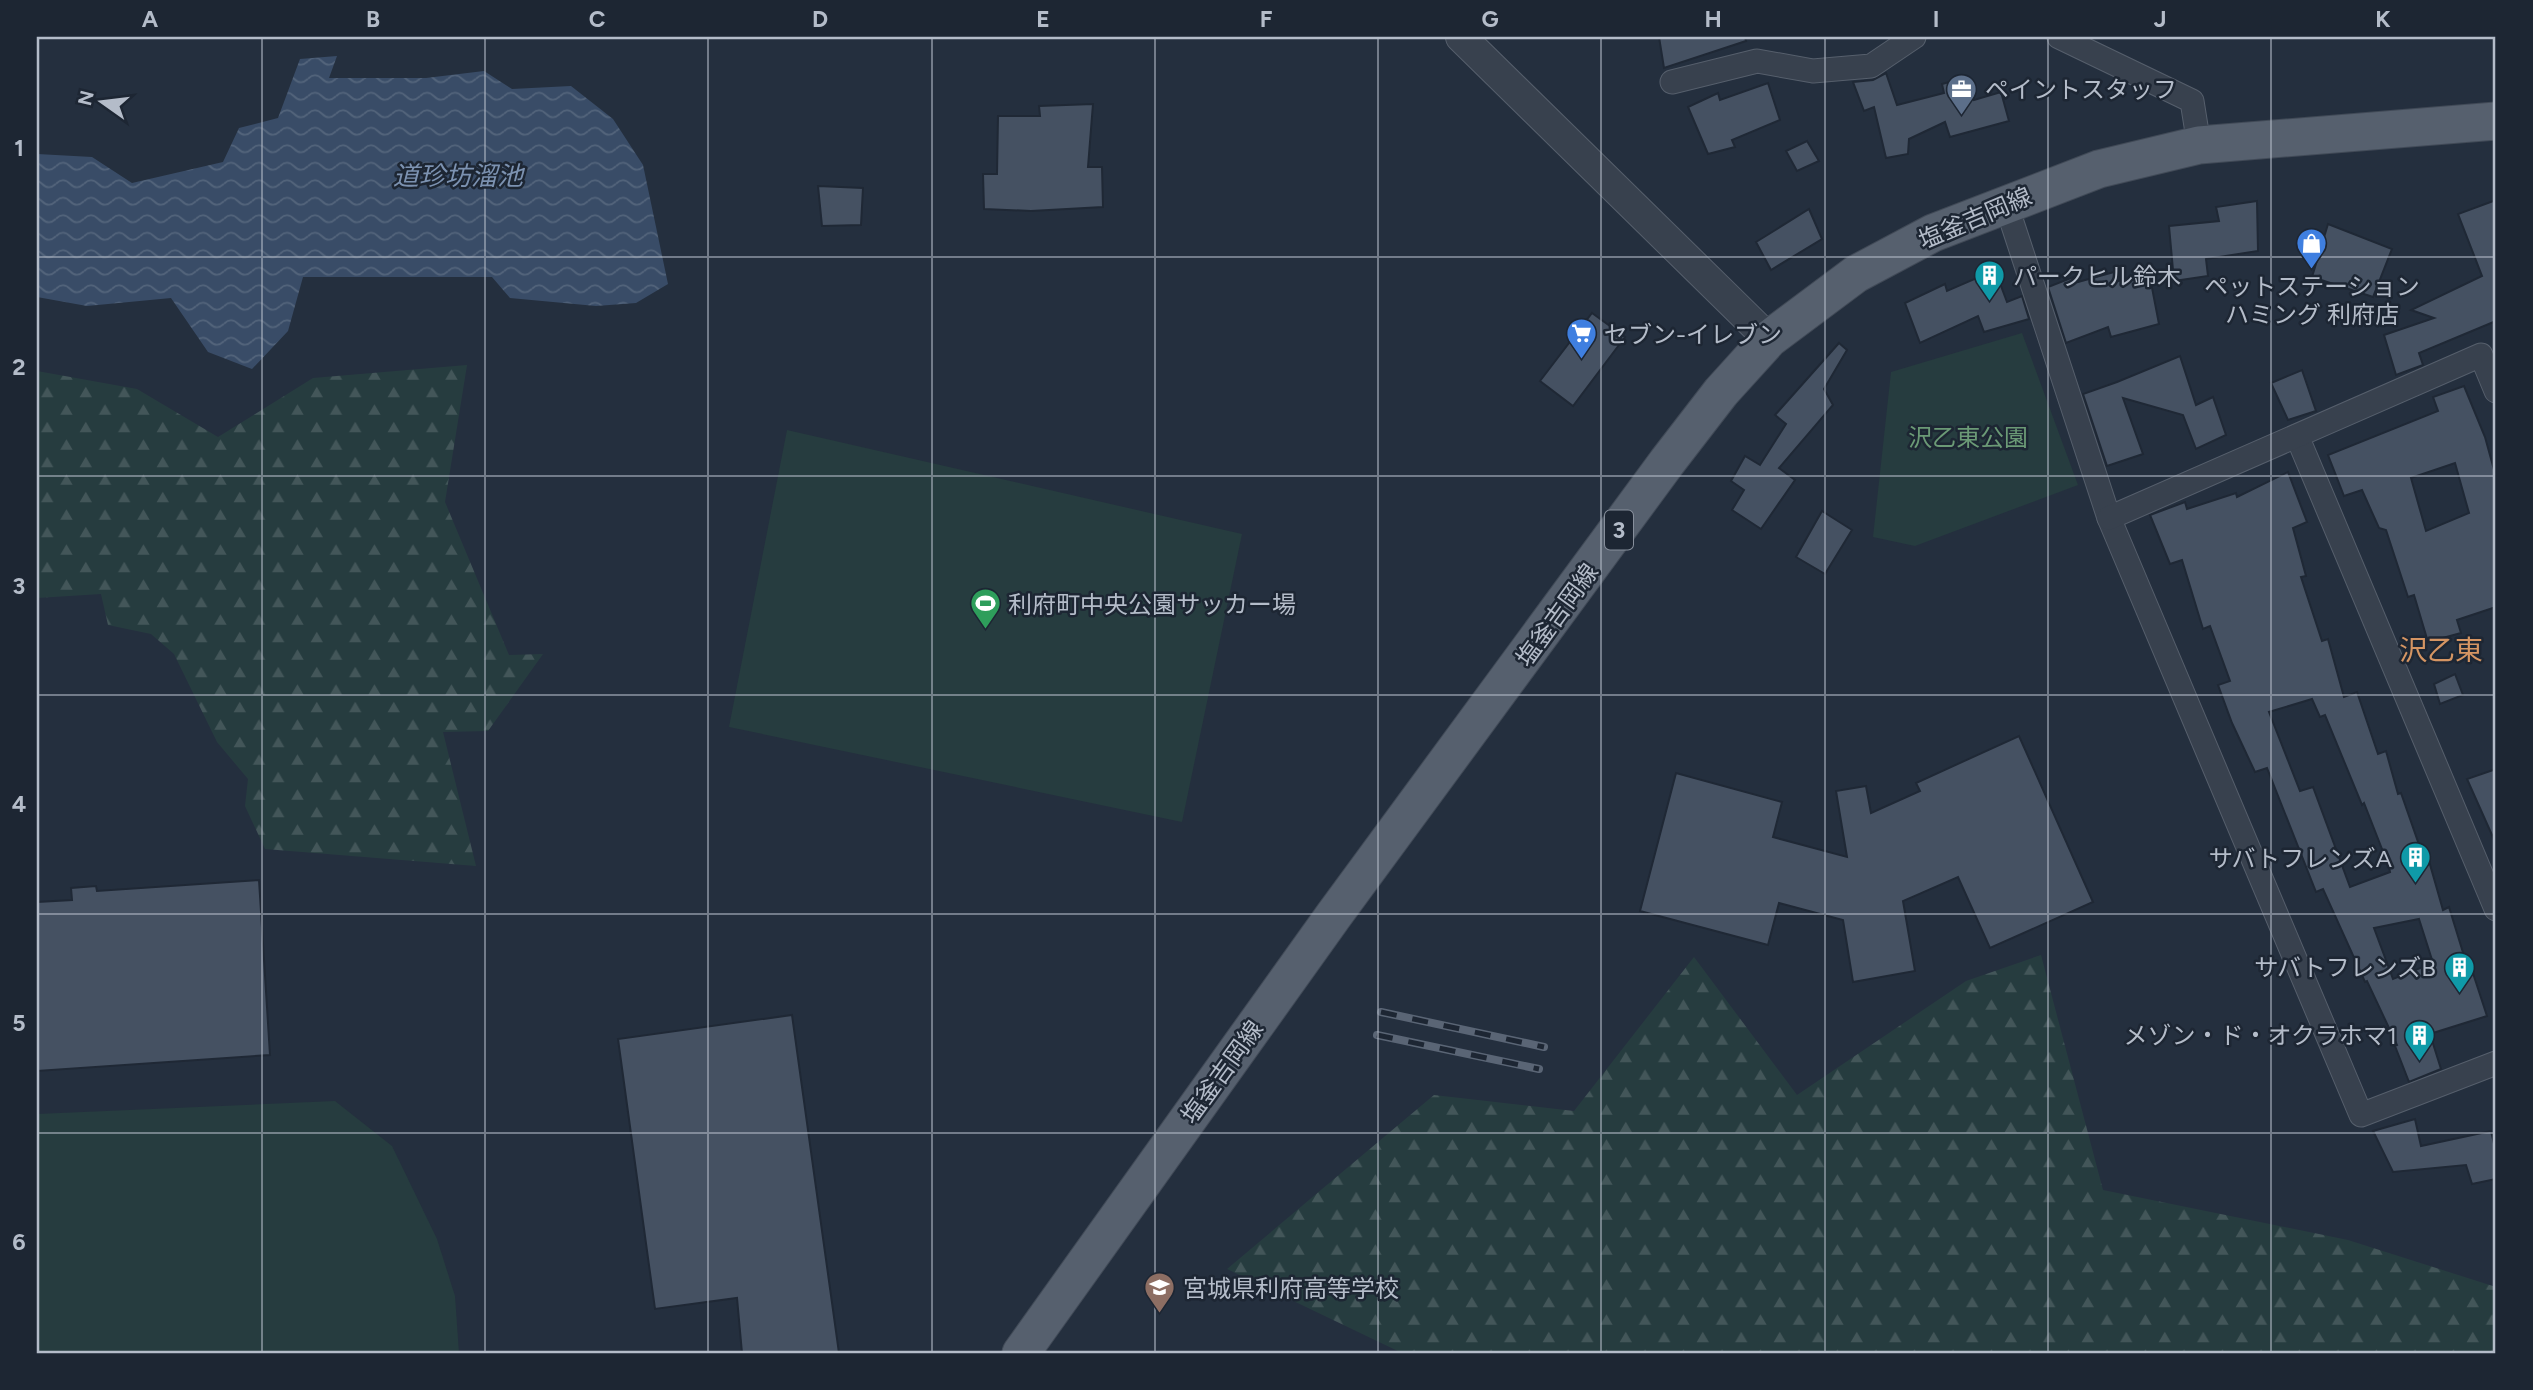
<svg xmlns="http://www.w3.org/2000/svg" width="2533" height="1390" viewBox="0 0 2533 1390" font-family="Figtree,'Noto Sans JP',sans-serif">
	<style>
		.green { fill: #263c3f }
		.forest { fill: url(#forest-firs) }
		.water { fill: url(#water-waves) }
		.building { fill: #455162; stroke: #1f2835; stroke-width: 2; fill-rule: evenodd }
		.lines { fill: none; stroke-linecap: round; stroke-linejoin: round }
		.minor-casing { stroke: #565f6c; stroke-width: 25 }
		.tertiary-casing { stroke: #565f6c; stroke-width: 32 }
		.primary-casing { stroke: #414a57; stroke-width: 39 }
		.minor { stroke: #38414e; stroke-width: 23 }
		.tertiary { stroke: #38414e; stroke-width: 30 }
		.primary { stroke: #56606e; stroke-width: 37 }
		.rail-casing { stroke: #5a6575; stroke-width: 8 }
		.rail { stroke: #1d2633; stroke-width: 5; stroke-dasharray: 16; stroke-linecap: butt }
		.grid { fill: none; stroke: #b4bcc9; stroke-width: 2; stroke-opacity: 0.55 }
		.labels { text-anchor: middle; dominant-baseline: central; stroke-width: 5; stroke-linejoin: round; paint-order: stroke }
		.shield { fill: #1d2633; stroke: #878f9c; stroke-width: 2 }
		.shield-label { font-size: 23px; font-weight: bold; fill: #b4bcc9 }
		.poi-label { font-size: 24px; fill: #b4bcc9; stroke: #1d2633; text-anchor: start }
		.street-label { font-size: 24px; fill: #b4bcc9; stroke: #1d2633 }
		.park-label { font-size: 24px; fill: #6b9a76; stroke: #1d2633 }
		.water-label { font-size: 26px; font-style: italic; fill: #7c92b1; stroke: #1d2633 }
		.quarter-label { font-size: 28px; fill: #d59563; stroke: #1d2633 }
		.neatline { fill: none; stroke: #b4bcc9; stroke-width: 2.5 }
		.grid-label { font-size: 23px; text-anchor: middle; font-weight: bold; fill: #b4bcc9 }
	</style>
	<defs>
		<pattern id="forest-firs" width="22" height="20" patternUnits="userSpaceOnUse" patternTransform="scale(1.75)"><rect width="22" height="20" fill="#263c3f"/><path d="M5 1l3.5 6h-7zM16 11l3.5 6h-7z" fill="#435659"/></pattern>
		<pattern id="water-waves" width="16" height="10" patternUnits="userSpaceOnUse" patternTransform="scale(1.75)"><rect width="16" height="10" fill="#394c67"/><path d="M0 5q4-4 8 0t8 0" fill="none" stroke="#53647b"/></pattern>
	</defs>
	<rect width="100%" height="100%" fill="#242f3e"/>
	<g class="green">
		<polygon points="2022,333 2078,485 1915,546 1873,537 1891,372"/>
		<polygon points="787,430 1242,534 1182,822 729,727"/>
		<polygon points="335,1101 392,1146 437,1239 455,1296 459,1353 37,1353 37,1114"/>
	</g>
	<g class="forest">
		<polygon points="467,365 445,502 509,655 543,654 488,731 443,732 476,866 265,849 245,806 248,779 217,742 174,654 151,634 108,625 101,594 37,598 37,371 137,389 218,437 313,378"/>
		<polygon points="2041,955 2103,1190 2348,1240 2496,1287 2496,1353 1402,1353 1227,1269 1434,1095 1574,1111 1694,957 1797,1095 1966,981"/>
	</g>
	<polygon class="water" points="337,56 329,78 426,78 484,71 512,89 571,86 613,119 643,165 668,284 636,303 596,306 510,298 492,277 303,277 288,331 252,369 208,352 171,298 87,306 37,297 37,154 92,157 132,183 223,162 239,128 278,118 300,59"/>
	<g class="building">
		<polygon points="1659,37 1745,37 1746,41 1664,68"/>
		<polygon points="1886,73 1897,105 1944,93 1942,84 1968,77 1974,100 2001,92 2009,121 1950,137 1945,122 1909,139 1908,154 1886,158 1874,107 1864,111 1853,82 1873,80"/>
		<polygon points="1768,83 1780,120 1732,140 1735,147 1708,154 1688,107 1718,93 1720,100"/>
		<polygon points="1093,104 1088,167 1102,167 1103,207 1031,211 984,209 983,174 997,174 998,116 1040,116 1039,106"/>
		<polygon points="1807,141 1819,161 1797,171 1786,151"/>
		<polygon points="818,186 863,188 861,225 822,226"/>
		<polygon points="2496,200 2496,321 2419,353 2423,365 2396,375 2384,335 2434,318 2411,310 2482,276 2458,214"/>
		<polygon points="2257,201 2258,251 2206,259 2208,276 2174,281 2169,226 2219,221 2216,207"/>
		<polygon points="1809,209 1822,239 1771,270 1756,242"/>
		<polygon points="2328,224 2392,249 2373,297 2312,277"/>
		<polygon points="1995,270 2007,302 2022,296 2029,319 1984,332 1978,316 1920,343 1905,303 1945,284 1947,291"/>
		<polygon points="2114,272 2118,281 2149,272 2159,324 2111,337 2108,327 2066,343 2048,287 2076,276 2078,282"/>
		<polygon points="1592,313 1625,337 1573,406 1540,381"/>
		<polygon points="1839,343 1847,350 1824,389 1833,405 1779,468 1795,480 1761,529 1732,510 1744,490 1731,481 1745,456 1760,465 1786,424 1775,415"/>
		<polygon points="2180,356 2196,405 2213,397 2226,435 2196,449 2183,415 2123,398 2143,454 2107,466 2083,394 2117,382"/>
		<polygon points="2302,370 2316,411 2288,420 2271,383"/>
		<path d="M2464,386L2485,437L2496,477V607L2457,620L2461,633L2428,642L2414,595L2408,597L2386,530L2379,528L2362,490L2344,496L2328,455L2438,411L2433,397ZM2455,463L2469,513L2426,531L2411,478Z"/>
		<path d="M2288,472L2307,522L2293,528L2306,576L2301,577L2322,641L2328,639L2344,697L2357,692L2378,754L2386,751L2398,794L2401,793L2423,856L2427,854L2443,910L2449,907L2465,959L2468,958L2487,1016L2430,1034L2441,1069L2409,1082L2395,1046L2397,1045L2367,981L2365,982L2323,889L2316,892L2267,768L2255,772L2232,723L2218,685L2230,681L2210,626L2203,629L2182,560L2170,564L2150,515L2185,502L2187,509L2236,493L2237,497ZM2312,699L2320,717L2325,715L2362,805L2364,803L2389,867L2390,872L2350,887L2313,787L2300,791L2269,712ZM2419,919L2433,963L2393,979L2374,928Z"/>
		<polygon points="1822,511 1852,530 1825,574 1796,557"/>
		<polygon points="2455,674 2463,695 2440,704 2434,684"/>
		<polygon points="2019,736 2093,902 1990,948 1958,877 1903,901 1915,971 1853,982 1843,920 1779,903 1768,945 1640,911 1676,773 1782,802 1773,837 1847,857 1836,791 1866,786 1871,813 1920,791 1916,783"/>
		<polygon points="2496,769 2496,844 2467,779"/>
		<polygon points="259,880 270,1055 37,1071 37,902 72,900 71,888 96,886 97,891"/>
		<polygon points="792,1015 839,1353 742,1353 737,1298 655,1309 618,1039"/>
		<polygon points="2415,1119 2421,1146 2491,1131 2496,1152 2496,1179 2472,1184 2466,1165 2393,1172 2373,1131"/>
	</g>
	<g class="lines">
		<defs>
			<g id="minor">
				<polyline points="2059,37 2192,101 2199,145"/>
				<polyline points="1672,82 1757,61 1813,71 1871,66 1914,37"/>
				<polyline points="2006,204 2109,518 2361,1115 2496,1063"/>
				<polyline points="2297,436 2496,909"/>
				<polyline points="2109,518 2481,355 2496,391"/>
			</g>
			<polyline id="tertiary" points="1461,37 1769,339"/>
			<polyline id="primary" points="1021,1353 1334,915 1667,462 1721,392 1769,339 1856,274 1933,233 2099,169 2199,145 2496,121"/>
		</defs>
		<use href="#minor" class="minor-casing"/>
		<use href="#tertiary" class="tertiary-casing"/>
		<use href="#primary" class="primary-casing"/>
		<use href="#minor" class="minor"/>
		<use href="#tertiary" class="tertiary"/>
		<use href="#primary" class="primary"/>
		<defs>
			<g id="rail">
				<polyline points="1381,1012 1544,1047"/>
				<polyline points="1377,1035 1539,1069"/>
			</g>
		</defs>
		<use href="#rail" class="rail-casing"/>
		<use href="#rail" class="rail"/>
	</g>
	<path class="grid" d="M262,37V1353M485,37V1353M708,37V1353M932,37V1353M1155,37V1353M1378,37V1353M1601,37V1353M1825,37V1353M2048,37V1353M2271,37V1353M37,257H2496M37,476H2496M37,695H2496M37,914H2496M37,1133H2496"/>
	<defs>
		<symbol id="office-pin" viewBox="-11 -11 22 30"><path d="M0 17L-7.5 6A9.5 9.5 0 1 1 7.5 6Z" fill="#5c6f8a" stroke="#1d2633"/><path d="M-6-3h4V-5.5h4V-3h4V5H-6ZM-1-4.5V-3h2v-1.5ZM-6 0V1H6V0Z" fill="#fff"/></symbol>
		<symbol id="shop-pin" viewBox="-11 -11 22 30"><path d="M0 17L-7.5 6A9.5 9.5 0 1 1 7.5 6Z" fill="#3f7fe0" stroke="#1d2633"/><path d="M-5-2.5h2.3a2.7 3.5 0 0 1 5.4 0H5L5.5 6h-11ZM-1.5-2.5h3a1.5 2.3 0 0 0-3 0Z" fill="#fff"/></symbol>
		<symbol id="building-pin" viewBox="-11 -11 22 30"><path d="M0 17L-7.5 6A9.5 9.5 0 1 1 7.5 6Z" fill="#0f9aa8" stroke="#1d2633"/><path d="M-4-6H4V6H1V3H-1V6H-4ZM-2.5-4.3h1.7v1.8h-1.7ZM.8-4.3h1.7v1.8H.8ZM-2.5-1h1.7V.8h-1.7ZM.8-1h1.7V.8H.8Z" fill="#fff"/></symbol>
		<symbol id="supermarket-pin" viewBox="-11 -11 22 30"><path d="M0 17L-7.5 6A9.5 9.5 0 1 1 7.5 6Z" fill="#3f7fe0" stroke="#1d2633"/><path d="M-6-5.5h2.5l.6 2H6L4.5 2H-2.5L-4.4-4H-6ZM-1.5 3.2a1.3 1.3 0 1 0 .1 0ZM3 3.2a1.3 1.3 0 1 0 .1 0Z" fill="#fff"/></symbol>
		<symbol id="stadium-pin" viewBox="-11 -11 22 30"><path d="M0 17L-7.5 6A9.5 9.5 0 1 1 7.5 6Z" fill="#2e9e5b" stroke="#1d2633"/><path d="M0-5a6.5 5 0 1 0 0 10a6.5 5 0 1 0 0-10ZM-3.5-1.8h7v3.6h-7Z" fill="#fff"/></symbol>
		<symbol id="school-pin" viewBox="-11 -11 22 30"><path d="M0 17L-7.5 6A9.5 9.5 0 1 1 7.5 6Z" fill="#8d6e63" stroke="#1d2633"/><path d="M0-5L7-2L0 1L-7-2ZM-4 1L0 2.5L4 1V4Q0 6-4 4Z" fill="#fff"/></symbol>
	</defs>
	<g fill-rule="evenodd">
		<use href="#office-pin" x="1944" y="72" width="35" height="47"/>
		<use href="#shop-pin" x="2294" y="226" width="35" height="47"/>
		<use href="#building-pin" x="1972" y="258" width="35" height="47"/>
		<use href="#supermarket-pin" x="1564" y="316" width="35" height="47"/>
		<use href="#stadium-pin" x="968" y="586" width="35" height="47"/>
		<use href="#building-pin" x="2398" y="840" width="35" height="47"/>
		<use href="#building-pin" x="2442" y="950" width="35" height="47"/>
		<use href="#building-pin" x="2402" y="1018" width="35" height="47"/>
		<use href="#school-pin" x="1142" y="1270" width="35" height="47"/>
	</g>
	<g class="labels">
		<rect class="shield" x="1605" y="510.5" width="28" height="39" rx="5"/>
		<g class="shield-label">
			<text x="1619" y="530">3</text>
		</g>
		<g class="poi-label">
			<text x="1985" y="89">ペイントスタッフ</text>
			<text x="2013" y="276">パークヒル鈴木</text>
			<text x="2312" y="286" text-anchor="middle">ペットステーション<tspan x="2312" dy="28">ハミング 利府店</tspan></text>
			<text x="1604" y="334">セブン-イレブン</text>
			<text x="1008" y="604">利府町中央公園サッカー場</text>
			<text x="2392" y="858" text-anchor="end">サバトフレンズA</text>
			<text x="2436" y="967" text-anchor="end">サバトフレンズB</text>
			<text x="2397" y="1035" text-anchor="end">メゾン・ド・オクラホマ1</text>
			<text x="1183" y="1288">宮城県利府高等学校</text>
		</g>
		<g class="street-label">
			<text transform="translate(1975 218) rotate(-23)">塩釜吉岡線</text>
			<text transform="translate(1557 615) rotate(-54)">塩釜吉岡線</text>
			<text transform="translate(1222 1072) rotate(-54)">塩釜吉岡線</text>
		</g>
		<g class="park-label">
			<text x="1968" y="437">沢乙東公園</text>
		</g>
		<g class="water-label">
			<text x="458" y="176">道珍坊溜池</text>
		</g>
		<g class="quarter-label">
			<text x="2441" y="650">沢乙東</text>
		</g>
	</g>
	<rect width="2533" height="1390" fill="none" stroke="#1d2633" stroke-width="77"/>
	<g transform="translate(102 102) rotate(284)" stroke="#1d2633" stroke-width="5" paint-order="stroke">
	<path d="M0-5L12 26L0 18L-12 26Z" fill="#b4bcc9"/>
	<text y="-10" font-size="19" font-weight="bold" text-anchor="middle" fill="#b4bcc9">N</text>
	</g>
	<rect x="38" y="38" width="2456" height="1314" class="neatline"/>
	<g class="grid-label">
		<text x="150" y="27">A</text>
		<text x="373" y="27">B</text>
		<text x="597" y="27">C</text>
		<text x="820" y="27">D</text>
		<text x="1043" y="27">E</text>
		<text x="1266" y="27">F</text>
		<text x="1490" y="27">G</text>
		<text x="1713" y="27">H</text>
		<text x="1936" y="27">I</text>
		<text x="2160" y="27">J</text>
		<text x="2383" y="27">K</text>
		<text x="19" y="156">1</text>
		<text x="19" y="375">2</text>
		<text x="19" y="594">3</text>
		<text x="19" y="812">4</text>
		<text x="19" y="1031">5</text>
		<text x="19" y="1250">6</text>
	</g>
</svg>
